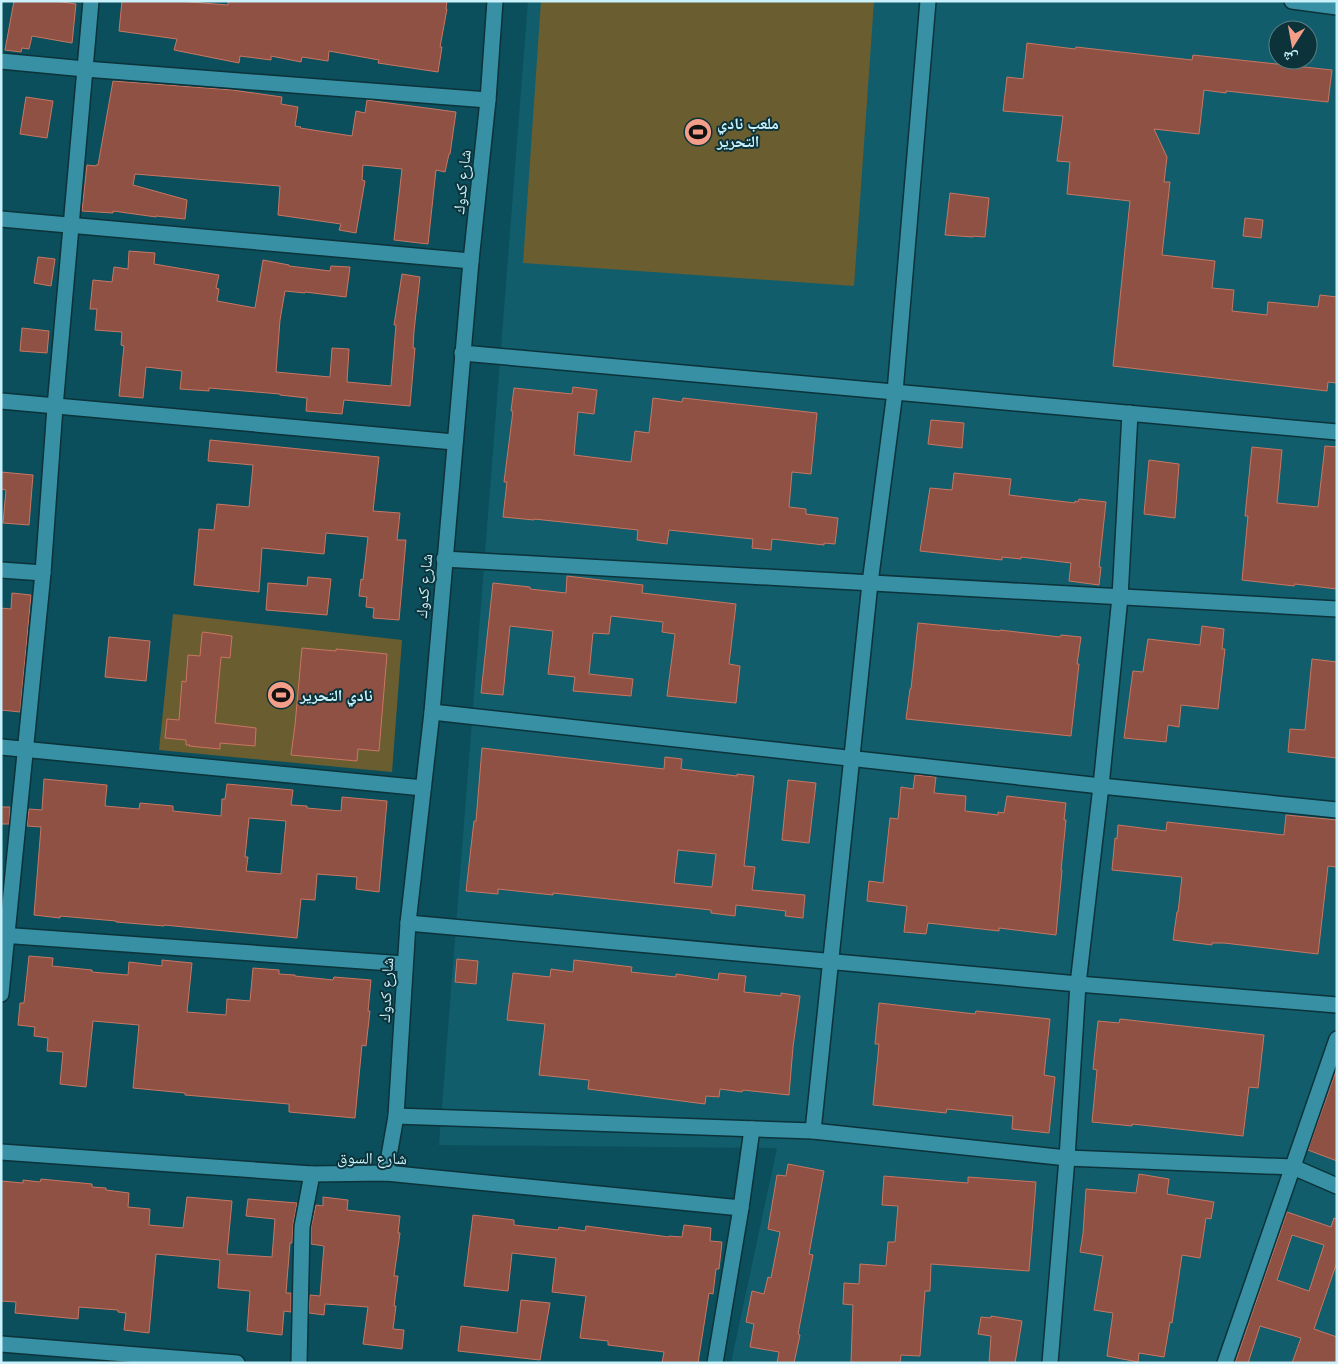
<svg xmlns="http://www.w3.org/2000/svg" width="1338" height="1364" viewBox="0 0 1338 1364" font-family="Karla,'Noto Naskh Arabic',sans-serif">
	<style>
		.built { fill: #125d6b; fill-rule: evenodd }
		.green { fill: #6a5e31 }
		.building { fill: #8e5143; stroke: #c97662; fill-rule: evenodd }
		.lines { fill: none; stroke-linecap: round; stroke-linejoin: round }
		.minor-casing { stroke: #0c323a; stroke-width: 18 }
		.tertiary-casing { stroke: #0c323a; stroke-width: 18 }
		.minor { stroke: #3790a3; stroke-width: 15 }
		.tertiary { stroke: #3790a3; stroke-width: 15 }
		.labels { text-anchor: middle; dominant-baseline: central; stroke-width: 4; stroke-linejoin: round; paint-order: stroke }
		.poi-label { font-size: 16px; font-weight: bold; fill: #c9f1fb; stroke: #0c323a; text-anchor: start }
		.street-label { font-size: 16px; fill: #c9f1fb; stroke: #0c323a }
	</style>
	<rect width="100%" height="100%" fill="#0b4f5c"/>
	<path class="built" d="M528,1H1337V1363H731L777,1148L439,1145ZM1278,30H1308V60H1278Z"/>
	<g class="green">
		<polygon points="541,1 874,1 854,286 523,263"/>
		<polygon points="173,614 402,640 392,772 159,750"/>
	</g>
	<g class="building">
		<polygon points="14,1 56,1 76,4 72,43 32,36 29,49 22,48 21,52 5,50"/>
		<polygon points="122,1 178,1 228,5 228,1 447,1 446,9 447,9 440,47 442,47 438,72 378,63 379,60 329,51 328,61 302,57 301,62 271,56 271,60 240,56 239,63 174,50 177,39 119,31"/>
		<polygon points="1027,43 1075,49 1076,47 1192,60 1193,55 1332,70 1328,102 1226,91 1226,93 1204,90 1199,134 1154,129 1167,157 1164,182 1170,182 1162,255 1215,261 1212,288 1234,290 1232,311 1267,315 1268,302 1318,307 1320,295 1337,297 1337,383 1328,382 1327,391 1113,366 1130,201 1067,194 1070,162 1057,161 1063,116 1003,111 1007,77 1023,79"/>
		<polygon points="113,81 232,90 282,97 281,104 298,107 295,126 301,127 300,128 352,136 356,111 365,113 367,100 456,112 450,154 449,154 445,172 436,170 428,244 394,240 402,169 363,165 362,180 365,181 356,233 339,230 341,224 278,215 280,186 135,174 133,185 187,200 185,219 156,216 156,217 113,211 113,213 82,211 87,165 96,166 96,165 98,165"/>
		<polygon points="26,97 53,101 47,138 20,134"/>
		<polygon points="950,193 989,198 985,237 973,236 973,237 945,235"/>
		<polygon points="1245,218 1263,220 1261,238 1243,236"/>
		<polygon points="129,251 155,253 154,264 219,275 216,288 219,289 217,301 255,308 263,260 289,265 289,266 330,271 331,266 350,267 346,297 305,292 305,293 285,291 280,320 276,372 330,377 332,348 349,349 347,382 391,386 396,325 394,325 402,274 420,277 414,331 413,348 415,348 410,406 344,400 342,414 306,411 307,398 280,395 280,394 209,388 209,391 180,389 182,371 146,367 143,398 119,396 124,346 121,345 122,332 95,330 97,309 90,309 93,280 112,282 114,267 128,269"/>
		<polygon points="38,257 55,259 51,286 34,283"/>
		<polygon points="22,328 49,331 47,353 20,351"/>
		<polygon points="573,387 597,390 594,414 578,412 574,455 631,462 635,431 649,433 653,398 682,402 683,398 817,413 811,474 792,472 789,507 806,509 806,514 838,518 835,544 824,543 824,545 772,539 771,550 752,548 753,539 669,530 667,544 637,540 638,530 534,519 534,520 503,517 507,482 504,482 513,411 511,411 514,388 572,394"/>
		<polygon points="931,420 964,423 962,448 928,444"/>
		<polygon points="210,440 379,457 373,511 400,513 397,540 406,540 399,620 373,618 374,608 366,607 367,597 359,596 361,579 363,580 368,537 326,533 324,554 262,548 259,592 194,585 199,529 214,530 217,504 249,507 253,465 208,461"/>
		<polygon points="1325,446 1337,447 1337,589 1295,584 1294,586 1242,580 1248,516 1245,516 1252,447 1282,450 1277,503 1318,507"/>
		<polygon points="1149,460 1179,464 1175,518 1144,514"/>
		<polygon points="1,472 33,475 29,525 3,523 6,490 1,489"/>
		<polygon points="954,473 1011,479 1009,495 1075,503 1075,501 1078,502 1079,499 1106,502 1099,567 1101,567 1099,585 1069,581 1071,563 1021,557 1021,559 1002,557 1002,560 920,551 930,488 952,490"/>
		<polygon points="567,576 643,585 642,593 736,604 729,664 740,666 736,703 667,696 675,634 662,632 663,622 611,616 609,634 593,633 589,674 633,679 631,696 573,691 575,677 548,674 553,631 510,626 503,695 481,693 493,583 530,587 530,589 566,593"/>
		<polygon points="308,577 331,579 327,615 266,610 268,583 307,586"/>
		<polygon points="12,593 31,595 20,712 1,710 1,608 11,609"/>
		<polygon points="918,623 1000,631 1000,630 1060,637 1061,635 1081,637 1077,664 1079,664 1071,736 906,719 910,689 911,689"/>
		<polygon points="1202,626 1224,629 1222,649 1225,649 1218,709 1181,705 1179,727 1168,725 1166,742 1124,738 1133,671 1143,672 1148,639 1200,645"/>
		<polygon points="203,632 232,636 230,658 221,657 215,723 256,728 255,746 220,743 220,749 189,746 190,745 186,745 186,740 165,738 167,719 179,720 182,681 186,682 188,655 200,656 202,634"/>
		<polygon points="109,637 150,641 146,681 105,677"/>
		<polygon points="302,648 336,651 336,649 387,654 379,751 358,749 357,761 291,755 295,725"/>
		<polygon points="1312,659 1337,662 1337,758 1288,752 1290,729 1305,730"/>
		<path d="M482,748L664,769L665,757L682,759L681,769L737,776V774L754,776L744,866L755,867L752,890L805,895L803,918L785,916L786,911L736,905L735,916L711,913V910L553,893V895L498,889V894L466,891L474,821H476ZM678,850L716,854L712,887L674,883Z"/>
		<polygon points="915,775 936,777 934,793 966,796 965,811 998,815 998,812 1004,813 1007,796 1066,803 1064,820 1066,820 1061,870 1062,870 1056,935 999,928 999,931 928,923 926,934 904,932 907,906 867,901 869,881 883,883 890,818 898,819 901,787 913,789"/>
		<path d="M44,779L107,785L105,806L139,809L140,803L173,806V811L221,816L222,799H225L227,784L293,790L291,805L307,806V808L341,811L342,797L387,801L379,892L356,889L357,877L317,874L315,900L301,899L297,938L164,925V926L116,922V921L60,916V918L34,915L41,827L27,826L29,809L42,810ZM249,818L286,821L281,874L246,871L248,857H245Z"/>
		<polygon points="788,780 816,783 809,843 782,840"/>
		<polygon points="1,807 10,807 9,824 1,824"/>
		<polygon points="1286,815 1337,820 1337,867 1328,866 1318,954 1224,943 1212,943 1212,945 1173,940 1177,912 1178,912 1182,877 1112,870 1115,838 1117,839 1118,825 1166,831 1167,822 1284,835"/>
		<polygon points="29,956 53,958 52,966 92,970 92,972 128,975 129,962 162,966 162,960 192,963 187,1012 226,1015 227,999 250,1001 253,968 279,970 279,974 295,975 295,976 333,980 334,977 371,980 368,1011 370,1011 366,1046 362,1045 355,1118 289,1112 289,1104 185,1095 185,1093 133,1088 139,1025 93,1021 86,1087 60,1084 63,1052 47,1051 48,1038 34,1036 35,1027 18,1025 20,1003 24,1003"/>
		<polygon points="457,959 478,961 476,984 455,982"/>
		<polygon points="574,960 632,967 631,972 676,977 676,974 718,980 719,973 746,976 744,992 781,996 781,993 800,996 793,1047 789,1095 743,1090 742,1092 720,1089 719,1097 706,1096 705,1104 588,1089 589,1080 539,1075 545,1024 507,1020 513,973 550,977 551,969 573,972"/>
		<polygon points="879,1003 975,1014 976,1011 1050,1019 1044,1075 1055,1077 1049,1133 1012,1129 1013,1116 947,1109 946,1113 873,1105 879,1044 875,1044"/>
		<polygon points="1120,1019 1264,1035 1258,1088 1249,1087 1243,1136 1132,1124 1132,1126 1092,1122 1097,1070 1093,1069 1098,1021 1119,1023"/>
		<polygon points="1337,1068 1337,1161 1308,1150"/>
		<polygon points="788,1164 824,1171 809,1254 813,1255 798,1334 800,1335 794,1363 777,1363 779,1352 750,1347 754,1324 746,1322 752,1291 764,1294 768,1277 771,1278 780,1232 768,1229 777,1175 786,1176"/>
		<polygon points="1139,1174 1169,1179 1167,1194 1214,1202 1211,1219 1206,1218 1200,1258 1182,1255 1172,1323 1170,1322 1164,1357 1139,1353 1138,1362 1107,1356 1113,1313 1094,1310 1103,1256 1080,1252 1083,1234 1086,1189 1136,1193"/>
		<polygon points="884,1176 968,1183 968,1177 1036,1182 1029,1271 931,1264 930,1291 925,1291 920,1356 901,1355 900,1363 851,1363 853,1305 843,1304 844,1283 859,1284 860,1264 886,1266 888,1242 895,1242 898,1206 882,1205"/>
		<polygon points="41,1179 92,1184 92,1187 106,1188 106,1190 129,1193 128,1207 150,1209 149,1225 183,1228 187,1197 232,1201 227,1254 272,1257 275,1219 246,1216 248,1199 297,1203 293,1225 292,1243 290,1243 286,1293 291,1293 291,1312 284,1311 282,1335 247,1331 250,1291 218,1288 220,1260 156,1254 149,1333 124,1330 126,1313 118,1312 118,1310 79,1307 78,1319 15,1313 16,1302 1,1301 1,1181 23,1183 23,1180 40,1182"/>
		<polygon points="323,1197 348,1200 347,1210 400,1216 398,1233 400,1233 394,1276 398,1276 394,1306 396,1306 393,1329 404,1330 402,1349 363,1344 368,1307 325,1304 324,1315 309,1313 310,1295 320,1296 324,1246 311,1244 311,1228 316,1205 323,1206"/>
		<path d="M1287,1212L1331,1227L1334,1218L1337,1219V1262L1314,1329L1337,1337V1363H1292L1301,1338L1260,1326L1248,1363H1235ZM1292,1235L1324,1245L1309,1291L1277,1280Z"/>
		<polygon points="473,1215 514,1220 514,1225 558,1230 559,1227 585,1231 586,1226 669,1237 669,1236 682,1237 684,1225 711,1228 710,1241 722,1242 719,1269 716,1269 713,1294 709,1293 698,1363 662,1363 664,1352 608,1345 608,1341 580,1338 586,1296 552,1292 556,1258 512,1253 508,1291 464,1286"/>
		<polygon points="521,1300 550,1303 540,1360 458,1351 461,1326 517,1333"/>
		<polygon points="991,1316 1022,1321 1015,1363 989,1363 991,1336 978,1334 981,1317 991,1318"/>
	</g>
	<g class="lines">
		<defs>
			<g id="minor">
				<polyline points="1292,1 1337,7"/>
				<polyline points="1,61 85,69 488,100"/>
				<polyline points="1,219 471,261"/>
				<polyline points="462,353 1337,432"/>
				<polyline points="1,401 454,442"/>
				<polyline points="444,559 1337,609"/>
				<polyline points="1,570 43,573"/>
				<polyline points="432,712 1101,786 1337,810"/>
				<polyline points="1,747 423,788"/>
				<polyline points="408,923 1078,984 1337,1005"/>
				<polyline points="1,935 405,964"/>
				<polyline points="1,994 43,573 55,407 91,1"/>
				<polyline points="396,1116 813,1131 1067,1158 1293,1167 1337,1186"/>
				<polyline points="813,1131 870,583 895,392 928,1"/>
				<polyline points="741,1208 752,1129"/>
				<polyline points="1,1344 237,1363"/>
				<polyline points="299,1363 302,1227 312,1174"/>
				<polyline points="1050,1363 1067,1158 1078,984 1101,786 1120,597 1130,413"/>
				<polyline points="1225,1363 1337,1039"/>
			</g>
			<g id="tertiary">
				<polyline points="1,1152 312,1174 386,1173 741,1208 715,1363"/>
				<polyline points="386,1173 396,1116 408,923 432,712 471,261 488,100 495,1"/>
			</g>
		</defs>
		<use href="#minor" class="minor-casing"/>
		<use href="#tertiary" class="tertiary-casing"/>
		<use href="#minor" class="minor"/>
		<use href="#tertiary" class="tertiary"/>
	</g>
	<defs>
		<symbol id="stadium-disc" viewBox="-11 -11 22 22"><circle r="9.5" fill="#f49e89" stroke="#0c323a"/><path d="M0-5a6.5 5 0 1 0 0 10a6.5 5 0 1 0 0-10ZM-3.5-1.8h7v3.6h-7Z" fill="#111"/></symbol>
	</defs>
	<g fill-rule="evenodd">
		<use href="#stadium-disc" x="682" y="116" width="32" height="32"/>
		<use href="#stadium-disc" x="265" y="679" width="32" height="32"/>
	</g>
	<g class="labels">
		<g class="poi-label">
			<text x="717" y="123">ملعب نادي<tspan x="717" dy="18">التحرير</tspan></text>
			<text x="300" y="695">نادي التحرير</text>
		</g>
		<g class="street-label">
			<text transform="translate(462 182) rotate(-84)">شارع كدوك</text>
			<text transform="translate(424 586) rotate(-85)">شارع كدوك</text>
			<text transform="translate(386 990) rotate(-87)">شارع كدوك</text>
			<text transform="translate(372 1158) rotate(1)">شارع السوق</text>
		</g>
	</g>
	<rect width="1338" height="1364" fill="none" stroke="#c9f1fb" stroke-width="5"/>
	<g transform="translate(1293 45) rotate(191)"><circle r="24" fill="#0c323a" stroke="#587e87"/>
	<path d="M0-4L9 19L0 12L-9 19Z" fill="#f49e89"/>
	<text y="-8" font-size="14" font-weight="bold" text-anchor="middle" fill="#c9f1fb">ش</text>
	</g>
</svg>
